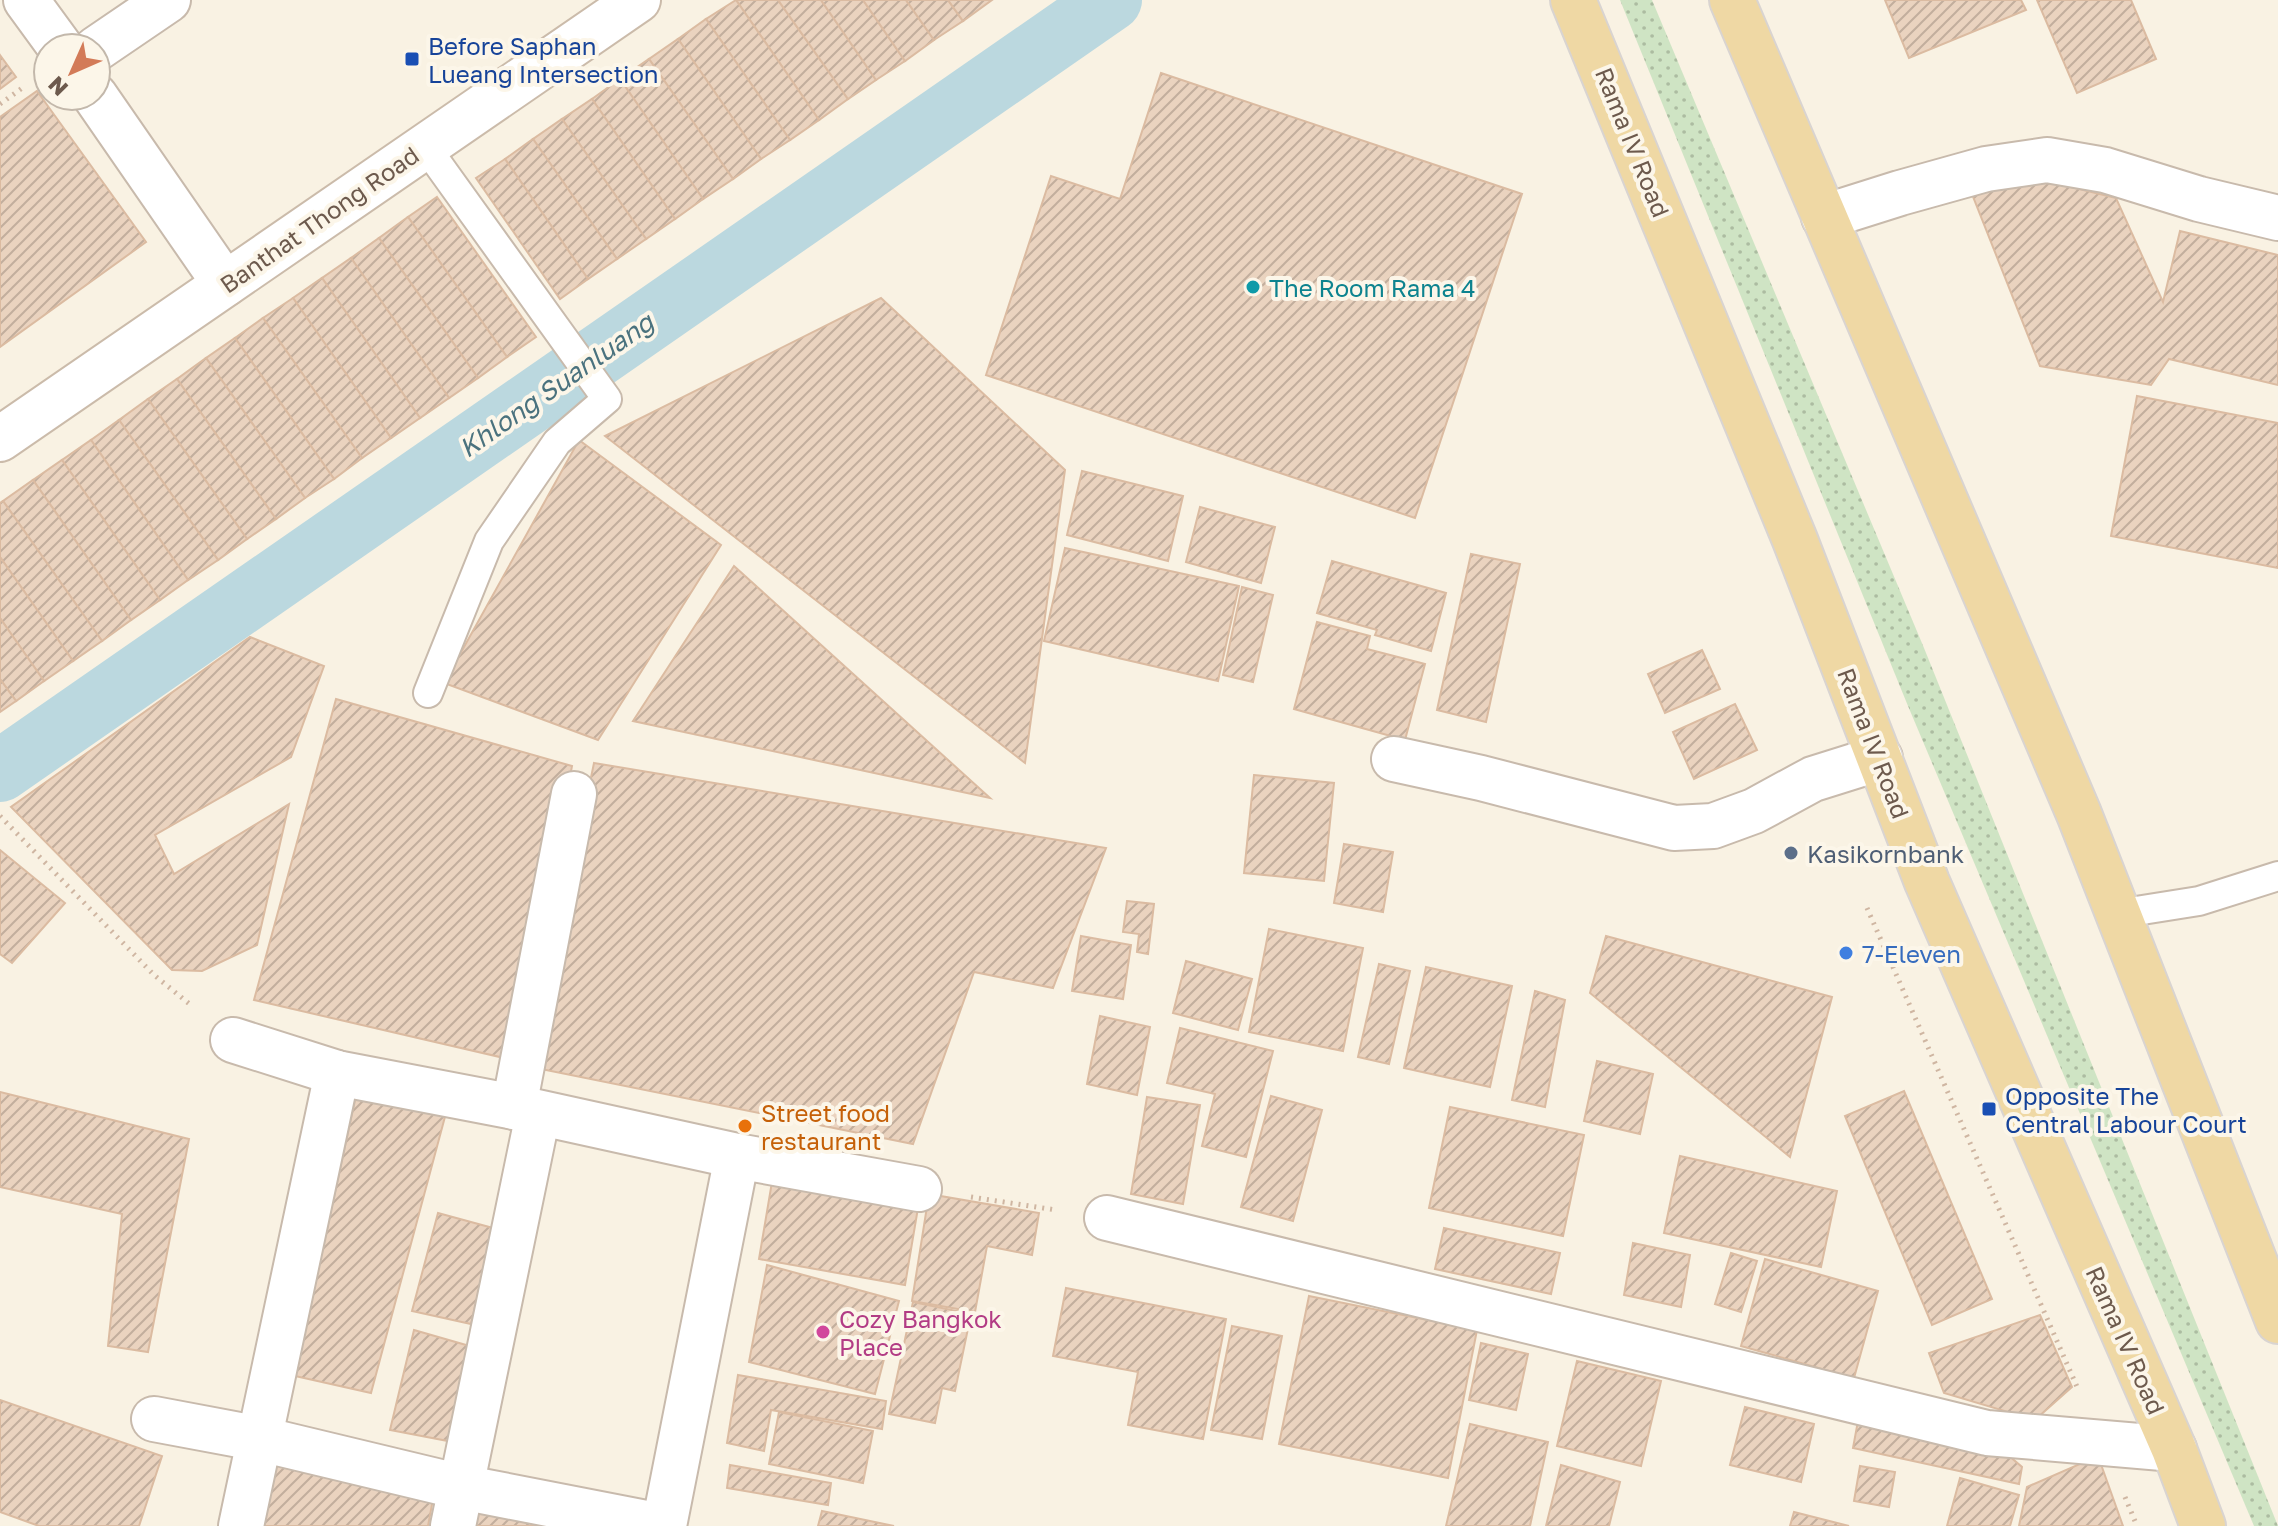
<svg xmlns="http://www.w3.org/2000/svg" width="2278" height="1526" viewBox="0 0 2278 1526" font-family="'Golos Text',sans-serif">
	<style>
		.grass { fill: url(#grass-dots) }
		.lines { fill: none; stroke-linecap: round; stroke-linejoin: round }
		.canal { stroke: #bbd8df; stroke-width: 62 }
		.building { fill: url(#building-hatch); stroke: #dbbba1; stroke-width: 2 }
		.service-casing { stroke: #c8baac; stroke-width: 32 }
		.minor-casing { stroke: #c8baac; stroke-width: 48 }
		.secondary-casing { stroke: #cbbbaa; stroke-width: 48 }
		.primary-casing { stroke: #d9d4d1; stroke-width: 48 }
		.path { stroke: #cfb6a2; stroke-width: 5; stroke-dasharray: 2 6; stroke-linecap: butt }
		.service { stroke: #fff; stroke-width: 28 }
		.minor { stroke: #fff; stroke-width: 44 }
		.secondary { stroke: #fff; stroke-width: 44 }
		.primary { stroke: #efd8a4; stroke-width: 44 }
		.transit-dot { fill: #1a4fb4; stroke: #fcf6e9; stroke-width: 3 }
		.culture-dot { fill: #0f9aa8; stroke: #fcf6e9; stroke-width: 3 }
		.service-dot { fill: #5c6f8a; stroke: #fcf6e9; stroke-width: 3 }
		.shop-dot { fill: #3f7fe0; stroke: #fcf6e9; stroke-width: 3 }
		.food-dot { fill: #e8710a; stroke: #fcf6e9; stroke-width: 3 }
		.hotel-dot { fill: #d1479c; stroke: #fcf6e9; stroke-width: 3 }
		.labels { text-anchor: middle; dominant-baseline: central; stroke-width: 8; stroke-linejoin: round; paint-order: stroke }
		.transit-label { font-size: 24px; fill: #164399; stroke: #fcf6e9; text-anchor: start }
		.street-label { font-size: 24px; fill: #6d5a4d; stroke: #fcf6e9 }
		.culture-label { font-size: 24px; fill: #0d838f; stroke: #fcf6e9; text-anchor: start }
		.service-label { font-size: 24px; fill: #4e5e75; stroke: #fcf6e9; text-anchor: start }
		.shop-label { font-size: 24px; fill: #366cbe; stroke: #fcf6e9; text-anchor: start }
		.food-label { font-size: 24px; fill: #c56008; stroke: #fcf6e9; text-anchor: start }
		.hotel-label { font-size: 24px; fill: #b23c85; stroke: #fcf6e9; text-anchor: start }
		.water-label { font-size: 26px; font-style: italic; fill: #4a727e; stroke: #fcf6e9 }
	</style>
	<defs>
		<pattern id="grass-dots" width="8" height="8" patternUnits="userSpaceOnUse" patternTransform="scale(2)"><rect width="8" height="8" fill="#cfe4c4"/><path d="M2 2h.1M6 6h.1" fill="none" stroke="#acbca1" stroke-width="1.8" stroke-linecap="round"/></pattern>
		<pattern id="building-hatch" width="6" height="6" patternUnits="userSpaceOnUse" patternTransform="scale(2)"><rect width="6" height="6" fill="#ead3bf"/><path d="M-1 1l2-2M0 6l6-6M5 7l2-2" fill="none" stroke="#c2ae9d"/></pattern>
	</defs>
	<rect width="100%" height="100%" fill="#f9f2e3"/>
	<polygon class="grass" points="1620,0 1652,0 1924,648 2278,1526 2254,1526 1908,706"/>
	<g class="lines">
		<polyline class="canal" points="0,771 1111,0"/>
	</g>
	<g class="building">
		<polygon points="736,0 778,0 848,99 819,120"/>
		<polygon points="736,0 819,120 790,140 706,19"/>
		<polygon points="778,0 821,0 876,80 848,99"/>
		<polygon points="821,0 863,0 905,61 876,80"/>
		<polygon points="863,0 906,0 934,40 905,61"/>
		<polygon points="906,0 948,0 963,21 934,40"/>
		<polygon points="948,0 992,0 963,21"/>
		<polygon points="1885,0 2021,0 2026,10 1909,58"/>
		<polygon points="2037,0 2131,0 2156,59 2077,93"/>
		<polygon points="706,19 790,140 761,159 678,39"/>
		<polygon points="678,39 761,159 733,179 649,59"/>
		<polygon points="0,55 16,77 0,89"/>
		<polygon points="649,59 733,179 703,199 620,79"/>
		<polygon points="1161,73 1522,194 1415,518 986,375 1051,176 1120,199"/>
		<polygon points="620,79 703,199 675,219 592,99"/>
		<polygon points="37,91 146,242 0,347 0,117"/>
		<polygon points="592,99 675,219 646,239 562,119"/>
		<polygon points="562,119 646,239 617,259 533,139"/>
		<polygon points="533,139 617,259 588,279 505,159"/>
		<polygon points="505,159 588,279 560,299 476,178"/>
		<polygon points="2022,175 2116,198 2163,302 2180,231 2278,255 2278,385 2169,359 2151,385 2040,366 1972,194"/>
		<polygon points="437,197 536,337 507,357 408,217"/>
		<polygon points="408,217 507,357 478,378 379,238"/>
		<polygon points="379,238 478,378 449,398 351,258"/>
		<polygon points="351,258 449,398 420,418 322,278"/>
		<polygon points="322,278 420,418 391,438 293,298"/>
		<polygon points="293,298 391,438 362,458 263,318"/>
		<polygon points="881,298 1065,470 1025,763 605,436"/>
		<polygon points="263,318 362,458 334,479 235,338"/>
		<polygon points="235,338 334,479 305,498 206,358"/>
		<polygon points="206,358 305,498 276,519 177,379"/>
		<polygon points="177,379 276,519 247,539 148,399"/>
		<polygon points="2137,396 2278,423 2278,568 2111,536"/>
		<polygon points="148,399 247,539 218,560 119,420"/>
		<polygon points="119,420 218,560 188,580 91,440"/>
		<polygon points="91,440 188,580 160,600 62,460"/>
		<polygon points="579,440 721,545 598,740 444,683"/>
		<polygon points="62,460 160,600 131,620 33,480"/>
		<polygon points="1082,471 1183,496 1168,561 1067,535"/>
		<polygon points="33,480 131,620 102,641 3,501"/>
		<polygon points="3,501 102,641 73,661 0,557 0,503"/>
		<polygon points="1200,507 1275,527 1261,583 1186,562"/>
		<polygon points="1065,548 1239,586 1218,681 1044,641"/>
		<polygon points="1471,554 1520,564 1486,722 1437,710"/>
		<polygon points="0,557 73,661 44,681 0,618"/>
		<polygon points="1332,561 1446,593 1431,651 1375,635 1377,630 1317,613"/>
		<polygon points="734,566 990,798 633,721"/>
		<polygon points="1242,587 1273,595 1253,682 1223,675"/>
		<polygon points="0,618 44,681 16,701 0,679"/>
		<polygon points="1317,622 1370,636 1367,649 1425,664 1405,740 1294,709"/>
		<polygon points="250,637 324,666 291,757 155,835 174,874 289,804 257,945 202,971 172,970 11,807"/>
		<polygon points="1702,650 1720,689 1665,713 1648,674"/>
		<polygon points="0,679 16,701 0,712"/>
		<polygon points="336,699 572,766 517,1061 254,1000"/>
		<polygon points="1735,704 1757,750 1694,779 1673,732"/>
		<polygon points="594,763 1106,848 1053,988 974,972 913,1144 531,1067"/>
		<polygon points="1254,775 1334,783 1324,881 1244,873"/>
		<polygon points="1344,844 1393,852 1383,912 1334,903"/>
		<polygon points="0,850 65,903 12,963 0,954"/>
		<polygon points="1127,901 1154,904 1148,954 1137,952 1139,934 1123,932"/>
		<polygon points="1269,929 1363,948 1343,1051 1249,1032"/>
		<polygon points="1081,936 1131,945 1123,999 1072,991"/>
		<polygon points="1606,936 1832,997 1790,1157 1590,993"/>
		<polygon points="1186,961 1252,979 1238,1030 1173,1013"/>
		<polygon points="1379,964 1410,971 1389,1064 1358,1057"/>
		<polygon points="1426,967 1512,986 1490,1087 1404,1068"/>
		<polygon points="1535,991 1565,1000 1545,1107 1512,1100"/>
		<polygon points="1100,1016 1150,1027 1137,1095 1087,1084"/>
		<polygon points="1180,1028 1273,1051 1246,1157 1202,1146 1215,1094 1167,1083"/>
		<polygon points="1597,1061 1653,1074 1640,1134 1584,1121"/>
		<polygon points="357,1091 446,1113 371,1393 295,1376"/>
		<polygon points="1904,1091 1992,1299 1932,1325 1845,1116"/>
		<polygon points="0,1092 189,1139 148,1352 108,1346 122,1214 0,1187"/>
		<polygon points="1271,1096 1322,1110 1293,1221 1241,1207"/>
		<polygon points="1147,1097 1200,1105 1183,1204 1131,1194"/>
		<polygon points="1450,1107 1584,1135 1563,1236 1429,1208"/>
		<polygon points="1680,1156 1837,1191 1821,1267 1664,1233"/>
		<polygon points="774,1170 920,1196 905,1285 759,1259"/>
		<polygon points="929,1194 1039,1213 1032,1255 987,1246 975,1312 912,1301"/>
		<polygon points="438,1213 493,1228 471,1324 412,1311"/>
		<polygon points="1444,1228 1560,1253 1551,1294 1435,1269"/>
		<polygon points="1633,1243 1690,1255 1681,1307 1624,1295"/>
		<polygon points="1731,1253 1757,1261 1741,1312 1715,1304"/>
		<polygon points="1765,1259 1878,1291 1854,1378 1741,1346"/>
		<polygon points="767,1265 899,1301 875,1394 749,1362"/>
		<polygon points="1066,1288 1226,1319 1203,1439 1128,1425 1138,1372 1053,1356"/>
		<polygon points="1309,1296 1477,1330 1448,1478 1279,1444"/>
		<polygon points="913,1302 971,1314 955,1391 942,1388 935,1423 889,1414"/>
		<polygon points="2040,1315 2072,1387 2035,1420 1944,1393 1929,1353"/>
		<polygon points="1232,1326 1282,1336 1262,1439 1211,1430"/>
		<polygon points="414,1330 473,1347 448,1441 390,1430"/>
		<polygon points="1481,1343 1528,1354 1516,1410 1469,1400"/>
		<polygon points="1577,1361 1661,1381 1641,1466 1557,1446"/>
		<polygon points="738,1375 886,1401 882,1429 771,1410 764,1451 727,1443"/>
		<polygon points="0,1400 162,1456 139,1526 39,1526 0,1512"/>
		<polygon points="1745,1407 1814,1424 1801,1482 1730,1465"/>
		<polygon points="1860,1410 1994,1443 2022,1467 2019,1484 1853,1448"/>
		<polygon points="779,1412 873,1431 863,1483 769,1464"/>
		<polygon points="1470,1424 1548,1442 1530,1526 1446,1526"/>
		<polygon points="261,1449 436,1483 428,1526 246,1526"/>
		<polygon points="2098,1456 2123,1526 2019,1526 2027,1487"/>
		<polygon points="730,1465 831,1483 828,1505 727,1488"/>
		<polygon points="1561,1465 1620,1482 1609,1526 1546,1526"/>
		<polygon points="1860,1466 1895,1472 1889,1507 1854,1501"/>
		<polygon points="1960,1478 2019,1495 2010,1526 1947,1526"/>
		<polygon points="479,1507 590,1526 475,1526"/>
		<polygon points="822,1511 894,1526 818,1526"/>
		<polygon points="1794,1512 1849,1526 1790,1526"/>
	</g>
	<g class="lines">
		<defs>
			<g id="service">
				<polyline points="425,146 607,399 557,442 489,541 428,693"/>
				<polyline points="2117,914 2199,901 2278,876"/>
			</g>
			<g id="minor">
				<polyline points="26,0 61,48"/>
				<polyline points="96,49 168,0"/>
				<polyline points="95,96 225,284"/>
				<polyline points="1824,217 1900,193 1986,169 2047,160 2105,170 2199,199 2278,218"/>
				<polyline points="1394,759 1481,778 1674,828 1713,826 1754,811 1813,779 1880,758"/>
				<polyline points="233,1040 337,1073 514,1107 737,1156 919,1189"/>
				<polyline points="514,1107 574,794"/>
				<polyline points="1107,1218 1987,1433 2174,1449"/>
				<polyline points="154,1419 261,1439 461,1487 662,1526"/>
				<polyline points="241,1526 337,1073"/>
				<polyline points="453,1526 538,1114"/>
				<polyline points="664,1526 737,1156"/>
			</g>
			<polyline id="secondary" points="0,439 638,0"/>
			<g id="primary">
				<polyline points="1573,0 1795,540 1927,882 2174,1449 2203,1526"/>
				<polyline points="1732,0 2079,814 2278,1321"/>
			</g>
		</defs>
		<use href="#service" class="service-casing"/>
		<use href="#minor" class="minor-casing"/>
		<use href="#secondary" class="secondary-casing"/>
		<use href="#primary" class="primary-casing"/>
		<g class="path">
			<polyline points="0,104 25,86"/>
			<polyline points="0,816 154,975 192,1006"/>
			<polyline points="1867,908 2078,1389"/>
			<polyline points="971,1197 1056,1210"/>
			<polyline points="2125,1497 2137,1526"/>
		</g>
		<use href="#service" class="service"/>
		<use href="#minor" class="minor"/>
		<use href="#secondary" class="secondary"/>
		<use href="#primary" class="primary"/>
	</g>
	<g class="transit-dot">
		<rect x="404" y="51" width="16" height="16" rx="4"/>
		<rect x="1981" y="1101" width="16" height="16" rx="4"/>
	</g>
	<circle class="culture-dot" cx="1253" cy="287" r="8"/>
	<circle class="service-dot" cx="1791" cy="853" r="8"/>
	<circle class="shop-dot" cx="1846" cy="953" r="8"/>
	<circle class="food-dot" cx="745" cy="1126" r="8"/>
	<circle class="hotel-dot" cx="823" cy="1332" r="8"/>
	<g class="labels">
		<g class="transit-label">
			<text x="428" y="45">Before Saphan<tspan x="428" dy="28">Lueang Intersection</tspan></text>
			<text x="2005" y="1095">Opposite The<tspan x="2005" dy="28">Central Labour Court</tspan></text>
		</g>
		<g class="street-label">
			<text transform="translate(1633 142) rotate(68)">Rama IV Road</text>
			<text transform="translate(319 219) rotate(-35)">Banthat Thong Road</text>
			<text transform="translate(1874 743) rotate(69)">Rama IV Road</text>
			<text transform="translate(2126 1340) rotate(66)">Rama IV Road</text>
		</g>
		<g class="culture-label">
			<text x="1269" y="287">The Room Rama 4</text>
		</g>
		<g class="service-label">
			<text x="1807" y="853">Kasikornbank</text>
		</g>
		<g class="shop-label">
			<text x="1862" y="953">7-Eleven</text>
		</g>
		<g class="food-label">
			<text x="761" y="1112">Street food<tspan x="761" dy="28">restaurant</tspan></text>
		</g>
		<g class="hotel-label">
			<text x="839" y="1318">Cozy Bangkok<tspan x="839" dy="28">Place</tspan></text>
		</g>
		<g class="water-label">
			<text transform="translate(556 385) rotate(-35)">Khlong Suanluang</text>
		</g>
	</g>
	<g transform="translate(72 72) rotate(225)"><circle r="38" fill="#fcf6e9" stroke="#c3b8ab" stroke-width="2"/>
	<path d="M0-6L14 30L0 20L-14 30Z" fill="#d37b58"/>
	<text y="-12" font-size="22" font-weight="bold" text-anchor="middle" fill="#6d5a4d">N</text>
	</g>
</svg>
